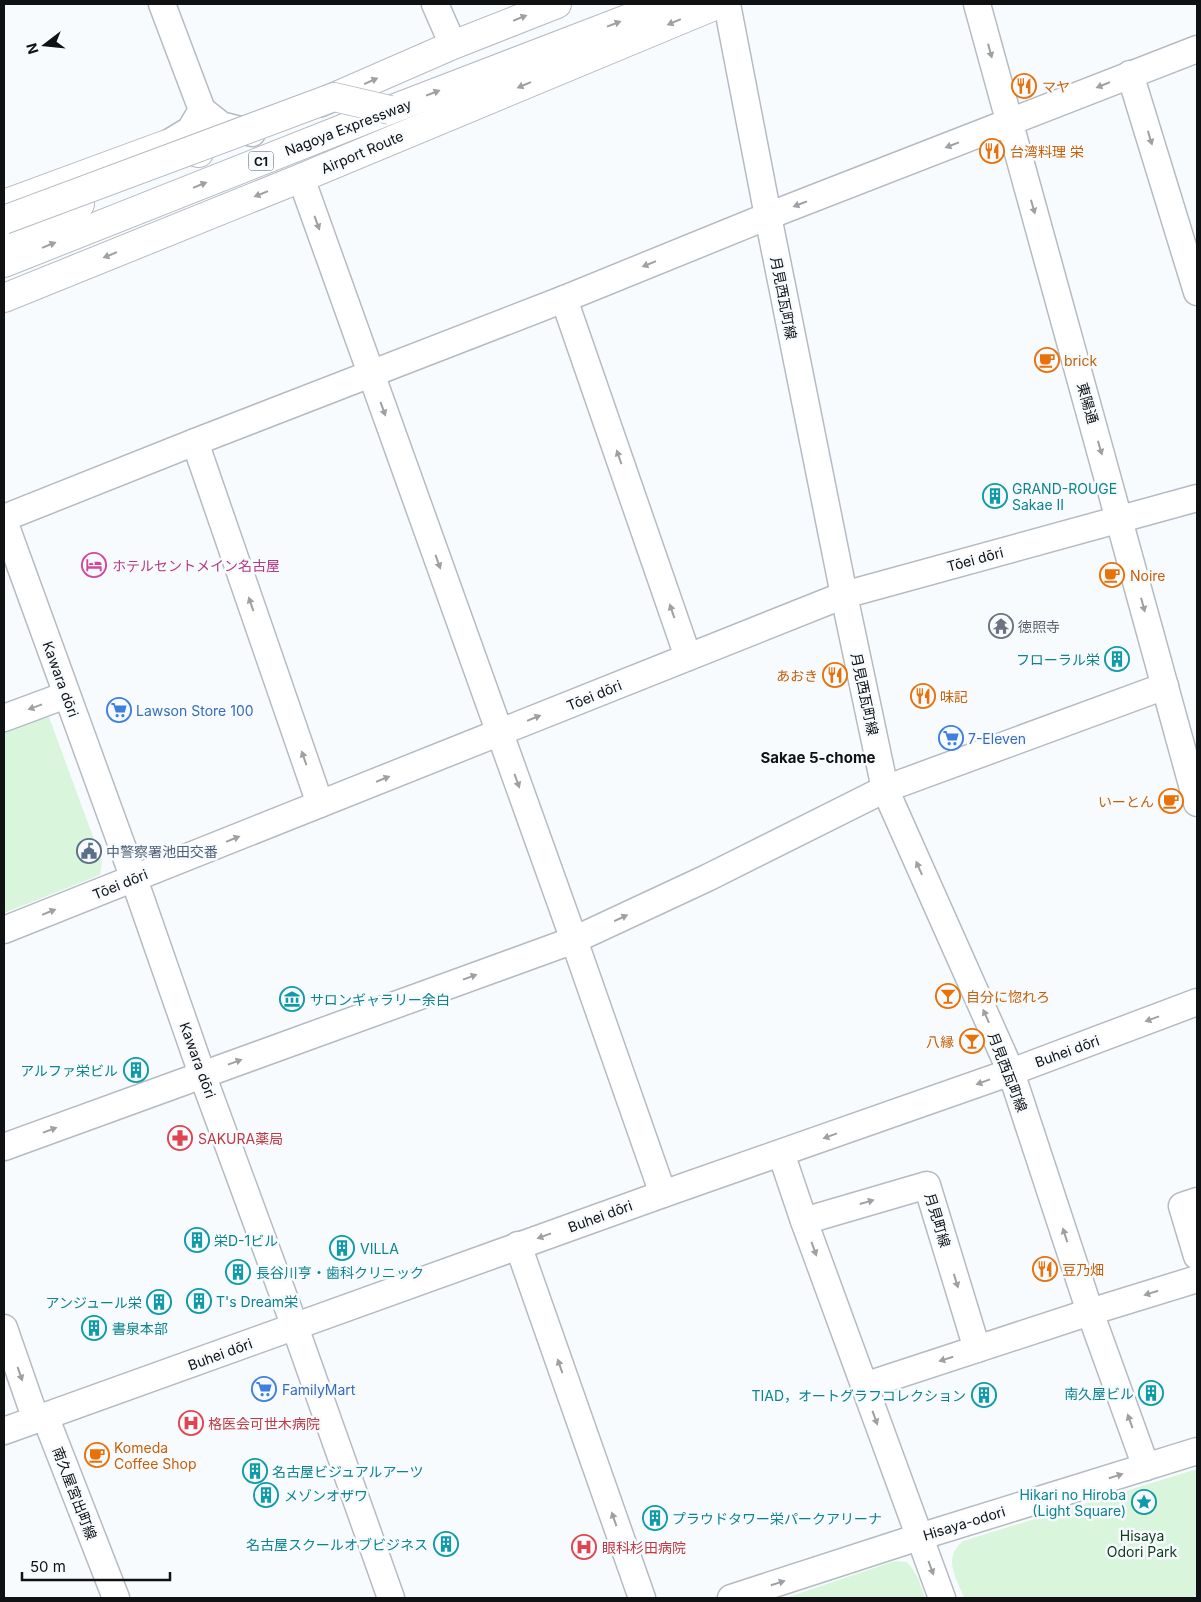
<svg xmlns="http://www.w3.org/2000/svg" width="1201" height="1602" viewBox="0 0 1201 1602" font-family="Inter,'Noto Sans JP',sans-serif">
	<style>
		.green { fill: #d9f6dc }
		.lines { fill: none; stroke-linecap: round; stroke-linejoin: round }
		.minor-casing { stroke: #b5bbc3; stroke-width: 29 }
		.major-casing { stroke: #b5bbc3; stroke-width: 30 }
		.highway-casing { stroke: #b5bbc3; stroke-width: 30 }
		.minor { stroke: #fff; stroke-width: 26 }
		.major { stroke: #fff; stroke-width: 28 }
		.highway { stroke: #fff; stroke-width: 28 }
		.highway-bridge-casing { stroke: #b5bbc3; stroke-width: 30; stroke-linecap: butt }
		.highway-bridge { stroke: #fff; stroke-width: 28 }
		.oneway { fill: #9fa0a1 }
		.labels { text-anchor: middle; dominant-baseline: central; stroke-width: 5; stroke-linejoin: round; paint-order: stroke }
		.shield { fill: #f8fbfe; stroke: #55575a; stroke-width: 1 }
		.shield-label { font-size: 12px; font-weight: bold; fill: #0f1113 }
		.food-label { font-size: 14px; fill: #c56008; stroke: #f8fbfe; text-anchor: start }
		.street-label { font-size: 14px; fill: #0f1113; stroke: #f8fbfe }
		.culture-label { font-size: 14px; fill: #0d838f; stroke: #f8fbfe; text-anchor: start }
		.hotel-label { font-size: 14px; fill: #b23c85; stroke: #f8fbfe; text-anchor: start }
		.worship-label { font-size: 14px; fill: #5b616d; stroke: #f8fbfe; text-anchor: start }
		.shop-label { font-size: 14px; fill: #366cbe; stroke: #f8fbfe; text-anchor: start }
		.service-label { font-size: 14px; fill: #4e5e75; stroke: #f8fbfe; text-anchor: start }
		.health-label { font-size: 14px; fill: #be3a42; stroke: #f8fbfe; text-anchor: start }
		.park-label { font-size: 14px; fill: #0a3e18; stroke: #f8fbfe }
		.neighbourhood-label { font-size: 15px; font-weight: bold; fill: #0f1113; stroke: #f8fbfe }
	</style>
	<rect width="100%" height="100%" fill="#f8fbfe"/>
	<g class="green">
		<polygon points="42,714 49,717 102,861 100,875 4,913 4,728"/>
		<path d="M1197,1469V1598H964C956,1576 942,1560 963,1541Z"/>
		<polygon points="895,1561 907,1562 912,1568 918,1578 925,1598 785,1598"/>
	</g>
	<g class="lines">
		<defs>
			<g id="minor">
				<polyline points="162,4 202,110 221,125 252,133"/>
				<polyline points="435,4 453,45"/>
				<polyline points="727,4 768,216 844,595 885,789 1011,1072 1090,1312 1146,1467"/>
				<polyline points="977,4 1197,803"/>
				<polyline points="1130,74 1197,292"/>
				<polyline points="167,144 190,130 202,110"/>
				<polyline points="301,178 574,940 663,1194"/>
				<polyline points="564,299 688,657"/>
				<polyline points="195,442 320,804"/>
				<polyline points="4,518 195,442 564,299 768,216 1197,49"/>
				<polyline points="4,521 134,879 202,1074 295,1327 391,1598"/>
				<polyline points="4,718 66,695"/>
				<polyline points="4,930 844,595 1197,498"/>
				<polyline points="4,1147 574,940 707,878 885,789 1165,686"/>
				<polyline points="781,1153 804,1221 942,1598"/>
				<polyline points="1197,1201 1182,1206 1197,1256"/>
				<polyline points="804,1221 927,1185 977,1349"/>
				<polyline points="518,1245 642,1598"/>
				<polyline points="4,1328 36,1420"/>
				<polyline points="864,1386 1090,1312 1197,1279"/>
				<polyline points="45,1416 116,1598"/>
				<polyline points="4,1431 663,1194 1011,1072 1197,1002"/>
				<polyline points="731,1598 919,1537 1197,1451"/>
			</g>
			<g id="major">
				<polyline points="320,103 453,45 557,4"/>
				<polyline points="4,204 167,144 199,153"/>
				<polyline points="4,237 80,204"/>
				<polyline points="4,298 301,178 719,4"/>
			</g>
			<polyline id="highway" points="4,263 390,110 666,4"/>
		</defs>
		<use href="#minor" class="minor-casing"/>
		<use href="#major" class="major-casing"/>
		<use href="#highway" class="highway-casing"/>
		<use href="#minor" class="minor"/>
		<use href="#major" class="major"/>
		<use href="#highway" class="highway"/>
		<defs>
			<polyline id="highway-bridge" points="4,220 334,97 390,110"/>
		</defs>
		<use href="#highway-bridge" class="highway-bridge-casing"/>
		<use href="#highway-bridge" class="highway-bridge"/>
	</g>
	<defs><path id="oneway-solid" d="M-6-.8H1V-3.2L6.5 0L1 3.2V.8H-6Z" transform="scale(1.25)"/></defs>
	<g class="oneway">
		<use href="#oneway-solid" transform="translate(520 18) rotate(-22)"/>
		<use href="#oneway-solid" transform="translate(674 22) rotate(157)"/>
		<use href="#oneway-solid" transform="translate(614 24) rotate(-21)"/>
		<use href="#oneway-solid" transform="translate(990 51) rotate(75)"/>
		<use href="#oneway-solid" transform="translate(371 81) rotate(-24)"/>
		<use href="#oneway-solid" transform="translate(524 85) rotate(157)"/>
		<use href="#oneway-solid" transform="translate(1103 85) rotate(158)"/>
		<use href="#oneway-solid" transform="translate(433 93) rotate(-21)"/>
		<use href="#oneway-solid" transform="translate(1150 138) rotate(73)"/>
		<use href="#oneway-solid" transform="translate(952 145) rotate(159)"/>
		<use href="#oneway-solid" transform="translate(200 185) rotate(-22)"/>
		<use href="#oneway-solid" transform="translate(261 194) rotate(158)"/>
		<use href="#oneway-solid" transform="translate(800 204) rotate(159)"/>
		<use href="#oneway-solid" transform="translate(1033 207) rotate(74)"/>
		<use href="#oneway-solid" transform="translate(317 223) rotate(70)"/>
		<use href="#oneway-solid" transform="translate(49 245) rotate(-22)"/>
		<use href="#oneway-solid" transform="translate(110 255) rotate(158)"/>
		<use href="#oneway-solid" transform="translate(649 264) rotate(158)"/>
		<use href="#oneway-solid" transform="translate(383 409) rotate(70)"/>
		<use href="#oneway-solid" transform="translate(1100 448) rotate(74)"/>
		<use href="#oneway-solid" transform="translate(619 457) rotate(-109)"/>
		<use href="#oneway-solid" transform="translate(438 562) rotate(70)"/>
		<use href="#oneway-solid" transform="translate(251 604) rotate(-109)"/>
		<use href="#oneway-solid" transform="translate(1143 605) rotate(75)"/>
		<use href="#oneway-solid" transform="translate(672 611) rotate(-109)"/>
		<use href="#oneway-solid" transform="translate(35 707) rotate(160)"/>
		<use href="#oneway-solid" transform="translate(534 718) rotate(-22)"/>
		<use href="#oneway-solid" transform="translate(304 758) rotate(-109)"/>
		<use href="#oneway-solid" transform="translate(383 779) rotate(-22)"/>
		<use href="#oneway-solid" transform="translate(517 781) rotate(70)"/>
		<use href="#oneway-solid" transform="translate(233 839) rotate(-22)"/>
		<use href="#oneway-solid" transform="translate(919 868) rotate(-114)"/>
		<use href="#oneway-solid" transform="translate(49 912) rotate(-22)"/>
		<use href="#oneway-solid" transform="translate(621 918) rotate(-25)"/>
		<use href="#oneway-solid" transform="translate(470 977) rotate(-20)"/>
		<use href="#oneway-solid" transform="translate(986 1016) rotate(-114)"/>
		<use href="#oneway-solid" transform="translate(1152 1019) rotate(160)"/>
		<use href="#oneway-solid" transform="translate(235 1062) rotate(-20)"/>
		<use href="#oneway-solid" transform="translate(983 1082) rotate(160)"/>
		<use href="#oneway-solid" transform="translate(50 1130) rotate(-20)"/>
		<use href="#oneway-solid" transform="translate(830 1136) rotate(160)"/>
		<use href="#oneway-solid" transform="translate(867 1202) rotate(-16)"/>
		<use href="#oneway-solid" transform="translate(1065 1235) rotate(-108)"/>
		<use href="#oneway-solid" transform="translate(544 1236) rotate(160)"/>
		<use href="#oneway-solid" transform="translate(814 1249) rotate(70)"/>
		<use href="#oneway-solid" transform="translate(956 1281) rotate(73)"/>
		<use href="#oneway-solid" transform="translate(1151 1293) rotate(163)"/>
		<use href="#oneway-solid" transform="translate(946 1359) rotate(162)"/>
		<use href="#oneway-solid" transform="translate(560 1366) rotate(-109)"/>
		<use href="#oneway-solid" transform="translate(20 1374) rotate(71)"/>
		<use href="#oneway-solid" transform="translate(875 1418) rotate(70)"/>
		<use href="#oneway-solid" transform="translate(1130 1421) rotate(-110)"/>
		<use href="#oneway-solid" transform="translate(1116 1476) rotate(-17)"/>
		<use href="#oneway-solid" transform="translate(614 1519) rotate(-109)"/>
		<use href="#oneway-solid" transform="translate(931 1568) rotate(70)"/>
		<use href="#oneway-solid" transform="translate(778 1583) rotate(-18)"/>
	</g>
	<defs>
		<symbol id="restaurant-ring" viewBox="-11 -11 22 22"><circle r="9.5" fill="#f8fbfe" stroke="#e8710a" stroke-width="1.5"/><path d="M-5-6h1v4h1v-4h1v4h1v-4h1v5L-1.5 .5V6h-2V.5L-5-1ZM5-6V6H3V1.5H1.5Q1.5-4 5-6Z" fill="#e8710a"/></symbol>
		<symbol id="cafe-ring" viewBox="-11 -11 22 22"><circle r="9.5" fill="#f8fbfe" stroke="#e8710a" stroke-width="1.5"/><path d="M-5.5-4.5H6V0H3Q3 3.5 0 3.5H-2.5Q-5.5 3.5-5.5 0ZM3-3.2v2h1.7v-2ZM-6 4.5H4V6H-6Z" fill="#e8710a"/></symbol>
		<symbol id="building-ring" viewBox="-11 -11 22 22"><circle r="9.5" fill="#f8fbfe" stroke="#0f9aa8" stroke-width="1.5"/><path d="M-4-6H4V6H1V3H-1V6H-4ZM-2.5-4.3h1.7v1.8h-1.7ZM.8-4.3h1.7v1.8H.8ZM-2.5-1h1.7V.8h-1.7ZM.8-1h1.7V.8H.8Z" fill="#0f9aa8"/></symbol>
		<symbol id="hotel-ring" viewBox="-11 -11 22 22"><circle r="9.5" fill="#f8fbfe" stroke="#d1479c" stroke-width="1.5"/><path d="M-6-4.5h1.5V1H6V5H4.5V3h-9V5H-6ZM-4 0a1.8 1.8 0 1 1 3.6 0ZM.5 0V-2.5h3Q6-2.5 6 0Z" fill="#d1479c"/></symbol>
		<symbol id="temple-ring" viewBox="-11 -11 22 22"><circle r="9.5" fill="#f8fbfe" stroke="#6b7280" stroke-width="1.5"/><path d="M0-6L5-2H3V0L6.5 2.5H4V6H1.5V3h-3V6H-4V2.5H-6.5L-3 0V-2H-5Z" fill="#6b7280"/></symbol>
		<symbol id="supermarket-ring" viewBox="-11 -11 22 22"><circle r="9.5" fill="#f8fbfe" stroke="#3f7fe0" stroke-width="1.5"/><path d="M-6-5.5h2.5l.6 2H6L4.5 2H-2.5L-4.4-4H-6ZM-1.5 3.2a1.3 1.3 0 1 0 .1 0ZM3 3.2a1.3 1.3 0 1 0 .1 0Z" fill="#3f7fe0"/></symbol>
		<symbol id="civic-ring" viewBox="-11 -11 22 22"><circle r="9.5" fill="#f8fbfe" stroke="#5c6f8a" stroke-width="1.5"/><path d="M-.6-6.5H3V-4.5H.6V-3L4-1V1h2V6H-6V1h2V-1L-.6-3ZM-1.2 2.5V6h2.4V2.5Z" fill="#5c6f8a"/></symbol>
		<symbol id="bar-ring" viewBox="-11 -11 22 22"><circle r="9.5" fill="#f8fbfe" stroke="#e8710a" stroke-width="1.5"/><path d="M-6-5H6L.8 .8V4.5H3.5V6h-7V4.5H-.8V.8Z" fill="#e8710a"/></symbol>
		<symbol id="museum-ring" viewBox="-11 -11 22 22"><circle r="9.5" fill="#f8fbfe" stroke="#0f9aa8" stroke-width="1.5"/><path d="M0-6L6-3V-2H-6V-3ZM-5-1h2V3h-2ZM-1-1h2V3h-2ZM3-1h2V3H3ZM-6 4H6V6H-6Z" fill="#0f9aa8"/></symbol>
		<symbol id="pharmacy-ring" viewBox="-11 -11 22 22"><circle r="9.5" fill="#f8fbfe" stroke="#e0444e" stroke-width="1.5"/><path d="M-2-6h4v4h4v4h-4v4h-4v-4h-4v-4h4Z" fill="#e0444e"/></symbol>
		<symbol id="hospital-ring" viewBox="-11 -11 22 22"><circle r="9.5" fill="#f8fbfe" stroke="#e0444e" stroke-width="1.5"/><path d="M-5-5h3v3.5h4V-5h3V5h-3V1.5h-4V5h-3Z" fill="#e0444e"/></symbol>
		<symbol id="sight-ring" viewBox="-11 -11 22 22"><circle r="9.5" fill="#f8fbfe" stroke="#0f9aa8" stroke-width="1.5"/><path d="M0-6L1.8-2.2L6-1.7L2.9 1.2L3.7 5.4L0 3.3L-3.7 5.4L-2.9 1.2L-6-1.7L-1.8-2.2Z" fill="#0f9aa8"/></symbol>
	</defs>
	<g fill-rule="evenodd">
		<use href="#restaurant-ring" x="1010" y="72" width="28" height="28"/>
		<use href="#restaurant-ring" x="978" y="137" width="28" height="28"/>
		<use href="#cafe-ring" x="1033" y="346" width="28" height="28"/>
		<use href="#building-ring" x="981" y="482" width="28" height="28"/>
		<use href="#hotel-ring" x="80" y="551" width="28" height="28"/>
		<use href="#cafe-ring" x="1098" y="561" width="28" height="28"/>
		<use href="#temple-ring" x="987" y="612" width="28" height="28"/>
		<use href="#building-ring" x="1103" y="645" width="28" height="28"/>
		<use href="#restaurant-ring" x="821" y="661" width="28" height="28"/>
		<use href="#restaurant-ring" x="909" y="682" width="28" height="28"/>
		<use href="#supermarket-ring" x="105" y="696" width="28" height="28"/>
		<use href="#supermarket-ring" x="937" y="724" width="28" height="28"/>
		<use href="#cafe-ring" x="1157" y="787" width="28" height="28"/>
		<use href="#civic-ring" x="75" y="837" width="28" height="28"/>
		<use href="#bar-ring" x="934" y="982" width="28" height="28"/>
		<use href="#museum-ring" x="278" y="985" width="28" height="28"/>
		<use href="#bar-ring" x="958" y="1027" width="28" height="28"/>
		<use href="#building-ring" x="122" y="1056" width="28" height="28"/>
		<use href="#pharmacy-ring" x="166" y="1124" width="28" height="28"/>
		<use href="#building-ring" x="183" y="1226" width="28" height="28"/>
		<use href="#building-ring" x="328" y="1234" width="28" height="28"/>
		<use href="#restaurant-ring" x="1031" y="1255" width="28" height="28"/>
		<use href="#building-ring" x="224" y="1258" width="28" height="28"/>
		<use href="#building-ring" x="185" y="1287" width="28" height="28"/>
		<use href="#building-ring" x="145" y="1288" width="28" height="28"/>
		<use href="#building-ring" x="80" y="1314" width="28" height="28"/>
		<use href="#supermarket-ring" x="250" y="1375" width="28" height="28"/>
		<use href="#building-ring" x="1137" y="1379" width="28" height="28"/>
		<use href="#building-ring" x="970" y="1381" width="28" height="28"/>
		<use href="#hospital-ring" x="177" y="1409" width="28" height="28"/>
		<use href="#cafe-ring" x="83" y="1441" width="28" height="28"/>
		<use href="#building-ring" x="241" y="1457" width="28" height="28"/>
		<use href="#building-ring" x="252" y="1481" width="28" height="28"/>
		<use href="#sight-ring" x="1130" y="1488" width="28" height="28"/>
		<use href="#building-ring" x="641" y="1504" width="28" height="28"/>
		<use href="#building-ring" x="432" y="1530" width="28" height="28"/>
		<use href="#hospital-ring" x="570" y="1533" width="28" height="28"/>
	</g>
	<g class="labels">
		<rect class="shield" x="248.5" y="151.5" width="25" height="19" rx="4"/>
		<g class="shield-label">
			<text x="261" y="161">C1</text>
		</g>
		<g class="food-label">
			<text x="1042" y="86">マヤ</text>
			<text x="1010" y="151">台湾料理 栄</text>
			<text x="1064" y="360">brick</text>
			<text x="1130" y="575">Noire</text>
			<text x="818" y="675" text-anchor="end">あおき</text>
			<text x="940" y="696">味記</text>
			<text x="1154" y="801" text-anchor="end">いーとん</text>
			<text x="966" y="996">自分に惚れろ</text>
			<text x="954" y="1041" text-anchor="end">八縁</text>
			<text x="1062" y="1269">豆乃畑</text>
			<text x="114" y="1447">Komeda<tspan x="114" dy="16">Coffee Shop</tspan></text>
		</g>
		<g class="street-label">
			<text transform="translate(348 127) rotate(-21)">Nagoya Expressway</text>
			<text transform="translate(362 152) rotate(-23)">Airport Route</text>
			<text transform="translate(784 298) rotate(79)">月見西瓦町線</text>
			<text transform="translate(1088 403) rotate(74)">東陽通</text>
			<text transform="translate(975 559) rotate(-15)">Tōei dōri</text>
			<text transform="translate(61 679) rotate(70)">Kawara dōri</text>
			<text transform="translate(865 694) rotate(78)">月見西瓦町線</text>
			<text transform="translate(594 695) rotate(-22)">Tōei dōri</text>
			<text transform="translate(120 884) rotate(-22)">Tōei dōri</text>
			<text transform="translate(1067 1051) rotate(-20)">Buhei dōri</text>
			<text transform="translate(198 1060) rotate(70)">Kawara dōri</text>
			<text transform="translate(1008 1072) rotate(69)">月見西瓦町線</text>
			<text transform="translate(600 1216) rotate(-20)">Buhei dōri</text>
			<text transform="translate(938 1220) rotate(73)">月見町線</text>
			<text transform="translate(220 1354) rotate(-20)">Buhei dōri</text>
			<text transform="translate(75 1493) rotate(69)">南久屋宮出町線</text>
			<text transform="translate(964 1523) rotate(-17)">Hisaya-odori</text>
		</g>
		<g class="culture-label">
			<text x="1012" y="488">GRAND-ROUGE<tspan x="1012" dy="16">Sakae II</tspan></text>
			<text x="1100" y="659" text-anchor="end">フローラル栄</text>
			<text x="310" y="999">サロンギャラリー余白</text>
			<text x="118" y="1070" text-anchor="end">アルファ栄ビル</text>
			<text x="214" y="1240">栄D-1ビル</text>
			<text x="360" y="1248">VILLA</text>
			<text x="256" y="1272">長谷川亨・歯科クリニック</text>
			<text x="216" y="1301">T's Dream栄</text>
			<text x="142" y="1302" text-anchor="end">アンジュール栄</text>
			<text x="112" y="1328">書泉本部</text>
			<text x="1134" y="1393" text-anchor="end">南久屋ビル</text>
			<text x="966" y="1395" text-anchor="end">TIAD，オートグラフコレクション</text>
			<text x="272" y="1471">名古屋ビジュアルアーツ</text>
			<text x="1126" y="1494" text-anchor="end">Hikari no Hiroba<tspan x="1126" dy="16">(Light Square)</tspan></text>
			<text x="284" y="1495">メゾンオザワ</text>
			<text x="672" y="1518">プラウドタワー栄パークアリーナ</text>
			<text x="428" y="1544" text-anchor="end">名古屋スクールオブビジネス</text>
		</g>
		<g class="hotel-label">
			<text x="112" y="565">ホテルセントメイン名古屋</text>
		</g>
		<g class="worship-label">
			<text x="1018" y="626">徳照寺</text>
		</g>
		<g class="shop-label">
			<text x="136" y="710">Lawson Store 100</text>
			<text x="968" y="738">7-Eleven</text>
			<text x="282" y="1389">FamilyMart</text>
		</g>
		<g class="service-label">
			<text x="106" y="851">中警察署池田交番</text>
		</g>
		<g class="health-label">
			<text x="198" y="1138">SAKURA薬局</text>
			<text x="208" y="1423">格医会可世木病院</text>
			<text x="602" y="1547">眼科杉田病院</text>
		</g>
		<g class="park-label">
			<text x="1142" y="1535">Hisaya<tspan x="1142" dy="16">Odori Park</tspan></text>
		</g>
		<g class="neighbourhood-label">
			<text x="818" y="757">Sakae 5-chome</text>
		</g>
	</g>
	<rect width="1201" height="1602" fill="none" stroke="#0f1113" stroke-width="10"/>
	<g transform="translate(45 45) rotate(254)" stroke="#f8fbfe" stroke-width="4" paint-order="stroke">
	<path d="M0-4L9 19L0 12L-9 19Z" fill="#0f1113"/>
	<text y="-8" font-size="14" font-weight="bold" text-anchor="middle" fill="#0f1113">N</text>
	</g>
	<path d="M22 1572v8h148v-8" fill="none" stroke="#0f1113" stroke-width="2.5"/>
	<text x="30" y="1572" font-size="15" fill="#0f1113" stroke="#f8fbfe" stroke-width="4" paint-order="stroke">50 m</text>
</svg>
